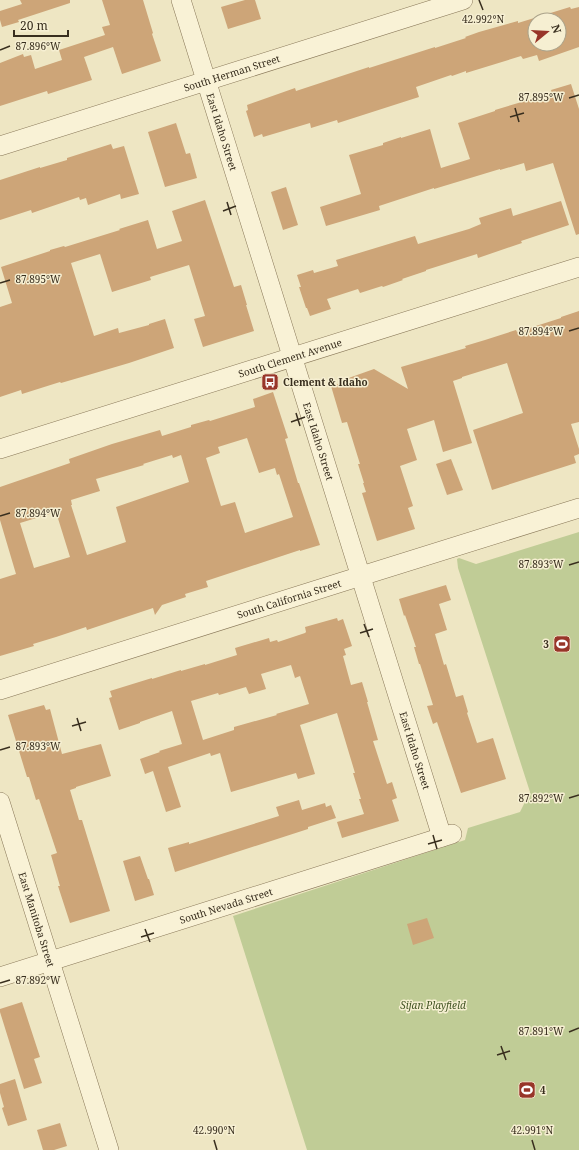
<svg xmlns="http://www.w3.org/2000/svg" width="579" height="1150" viewBox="0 0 579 1150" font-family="'Noto Serif',serif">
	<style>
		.green { fill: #c0cc96 }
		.building { fill: #cda578; fill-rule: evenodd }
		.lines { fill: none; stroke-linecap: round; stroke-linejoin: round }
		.minor-casing { stroke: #897859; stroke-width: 20 }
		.minor { stroke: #f9f2d6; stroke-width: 19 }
		.ticks { fill: none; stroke: #382e1e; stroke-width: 1.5 }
		.labels { text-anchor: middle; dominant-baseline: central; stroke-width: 3; stroke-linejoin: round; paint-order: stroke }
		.street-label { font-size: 10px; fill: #382e1e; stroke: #f6efd2 }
		.poi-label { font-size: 10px; font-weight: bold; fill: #382e1e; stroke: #f6efd2; text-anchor: start }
		.park-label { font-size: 10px; font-style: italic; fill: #435524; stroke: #f6efd2 }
		.ticks-label { font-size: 10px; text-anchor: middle; fill: #382e1e; stroke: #f6efd2; stroke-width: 3; stroke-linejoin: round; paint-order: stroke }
	</style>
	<rect width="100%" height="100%" fill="#eee6c3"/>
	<polygon class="green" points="579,532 579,1150 307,1150 233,916 465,840 468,828 520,812 530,792 458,568 457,559 459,558 476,564"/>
	<g class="building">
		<polygon points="20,0 70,0 70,3 18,20 19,22 2,27 0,20 0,11 22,4"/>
		<polygon points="102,0 143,0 153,33 152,34 161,61 122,74 113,47 84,57 92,80 48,94 47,91 0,106 0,63 23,54 24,57 31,55 35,69 62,60 59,50 105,35 102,27 110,25"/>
		<polygon points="245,0 255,0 261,19 228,29 221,7"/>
		<path d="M570,7L571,9L579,7V47L539,61L537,55L523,59L521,56L466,73V71L452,76L451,75L416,87L419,97L338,123L337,120L311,128L310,123L263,137L262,134L254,137L246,111L248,110L247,105L295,88L296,91L369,67V68L435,47V48L466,38L465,37L479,32L518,21V23ZM535,20H559V44H535Z"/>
		<polygon points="571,84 579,109 579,234 576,235 553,163 526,171 524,163 500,170 500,169 434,189 434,188 379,206 380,210 326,226 320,207 361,194 349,155 383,145 383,143 401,137 401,138 430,129 441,168 470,159 458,123 495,111 495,110 552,93 551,90"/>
		<polygon points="176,123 186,154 190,153 197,178 165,187 148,132"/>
		<polygon points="111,144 113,149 124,146 139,194 121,199 120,194 88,205 86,198 80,200 79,197 32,213 31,210 0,220 0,180 40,167 40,168 67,160 67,158"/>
		<polygon points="286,187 298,225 283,230 271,192"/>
		<polygon points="205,200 234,287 241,285 247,305 246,305 254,331 203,347 194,319 205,316 189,265 150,277 151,280 112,292 100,254 71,263 94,336 118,328 119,333 149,325 149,324 165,319 174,348 129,363 85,376 61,383 60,382 22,394 21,390 0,397 0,307 12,303 1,267 50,251 50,250 64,246 65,247 120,230 119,229 148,220 157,249 182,241 172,211"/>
		<polygon points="561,201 569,225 521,241 522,243 478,258 477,254 426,270 426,271 402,279 403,280 383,287 382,286 360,293 358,289 327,299 331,309 310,316 307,308 306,308 299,287 301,287 297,275 313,270 314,273 338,266 336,260 415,236 418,244 469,229 481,224 479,218 511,208 513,216"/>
		<polygon points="579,311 579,422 571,424 579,449 579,454 574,456 576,463 492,490 473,430 523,413 507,363 462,377 462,378 453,381 472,443 443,452 434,420 407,429 417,460 400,466 413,506 408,508 415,529 377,541 362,493 366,492 363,483 364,483 358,464 360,464 347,422 342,423 331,386 344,382 343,380 374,369 408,389 401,367 466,348 465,346 485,340 516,330 517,332 561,318 561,317"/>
		<path d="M273,392L288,438L285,439L298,483H299L320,545L300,551V550L206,581L208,587L185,594L186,597L162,605L155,615L153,608L87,630L86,627L56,637L33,644L34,646L0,656V579L16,574L0,520V487L70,463L69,459L112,444L160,430L162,436L191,427V425L209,420L210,421L255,407L253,399ZM247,438L259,473L275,468L277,475L279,474L293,517L245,533L235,502L221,506L206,458L220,453L218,447ZM172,455L173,458L181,455L189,482L116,507L126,542L87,555L71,505H72L71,500L100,491L96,479L144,465L143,464ZM56,512L70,557L34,568L20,523Z"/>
		<polygon points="451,459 463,490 447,495 436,464"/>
		<polygon points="446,585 451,600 439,604 447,630 435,634 444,665 446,664 456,697 463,695 468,712 467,713 477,743 493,738 506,779 461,793 437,722 433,724 427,706 433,705 420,664 419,664 414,647 416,647 405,615 404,616 399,599"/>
		<path d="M337,618L338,621L343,619L352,646L344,649L346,655L343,656L351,685L362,682L368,702H367L378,740L373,741L387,784L392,782L397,798L392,800L399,821L342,838L337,822L364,814L359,799H361L353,773H355L337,713L300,725L315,774L298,779L296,773L231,792L220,753L211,756L210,753L168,767L181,807L166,812L153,771L145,774L140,759L160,752L159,751L182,744L172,711L140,722V723L119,730L109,698L112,697L110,691L152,678V679L181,670V671L205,664V665L237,655L235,648L269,638L270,642L277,640L278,642L305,633L306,632L305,627ZM291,665L295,678L300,676L309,704L276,714L277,715L234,727V730L203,740L191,701L218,693L219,695L246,687L249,694L266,689L261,674Z"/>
		<polygon points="44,705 46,710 50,709 62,754 101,744 111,776 76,787 76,788 70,790 79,820 82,820 110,911 70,923 58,886 60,886 51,855 57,853 39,799 36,800 29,777 27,777 8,715"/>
		<polygon points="299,800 302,810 325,803 326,807 331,805 336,818 308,827 308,829 175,872 168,848 189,842 189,844 279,816 276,807"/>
		<polygon points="140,856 148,879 149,879 154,895 135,901 123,861"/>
		<polygon points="427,918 434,938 413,945 407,924"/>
		<polygon points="22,1002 40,1057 34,1059 42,1083 24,1089 0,1012 0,1009"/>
		<polygon points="15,1079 27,1120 8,1126 2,1108 4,1107 0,1093 0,1084"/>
		<polygon points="60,1123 67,1146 54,1150 43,1150 37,1130"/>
	</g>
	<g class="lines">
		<defs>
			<g id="minor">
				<path id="s1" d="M181,0L442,837"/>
				<path id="s2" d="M0,146L463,0"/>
				<path id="s3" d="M0,449L579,267"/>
				<path id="s4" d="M0,690L342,582L579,508"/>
				<path id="s5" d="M0,802L109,1150"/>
				<path id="s6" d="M0,977L452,834"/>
			</g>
		</defs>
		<use href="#minor" class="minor-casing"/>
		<use href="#minor" class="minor"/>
	</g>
	<path class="ticks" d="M479,0L483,10M0,50L10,46M569,98L579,95M515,108L519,122M510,117L524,113M227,202L231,215M223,211L236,206M0,283L10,280M569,331L579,328M296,413L300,426M291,422L305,417M0,516L10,513M569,565L579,562M364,624L369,637M360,633L373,629M77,718L81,731M72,726L86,722M0,750L10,747M569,798L579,795M433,835L437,849M428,844L442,840M145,929L150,942M141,937L154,933M0,983L10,980M569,1032L579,1028M501,1046L506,1060M497,1055L510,1051M214,1140L217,1150M532,1140L535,1150"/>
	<defs>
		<symbol id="bus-square" viewBox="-11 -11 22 22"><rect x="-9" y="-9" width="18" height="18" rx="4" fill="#983529" stroke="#f6efd2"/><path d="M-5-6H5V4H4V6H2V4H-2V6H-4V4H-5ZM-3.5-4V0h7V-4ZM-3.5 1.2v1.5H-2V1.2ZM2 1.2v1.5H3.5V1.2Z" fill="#fff"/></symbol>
		<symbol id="stadium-square" viewBox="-11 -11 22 22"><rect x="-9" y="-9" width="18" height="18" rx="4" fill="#983529" stroke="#f6efd2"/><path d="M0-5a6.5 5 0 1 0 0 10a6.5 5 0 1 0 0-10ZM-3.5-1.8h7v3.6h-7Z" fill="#fff"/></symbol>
	</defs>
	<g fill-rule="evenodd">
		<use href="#bus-square" x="260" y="372" width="20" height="20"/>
		<use href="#stadium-square" x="552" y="634" width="20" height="20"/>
		<use href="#stadium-square" x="517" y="1080" width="20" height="20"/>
	</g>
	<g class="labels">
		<g class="street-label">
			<text stroke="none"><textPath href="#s2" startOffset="243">South Herman Street</textPath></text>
			<text stroke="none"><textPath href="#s1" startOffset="138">East Idaho Street</textPath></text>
			<text stroke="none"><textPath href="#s3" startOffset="304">South Clement Avenue</textPath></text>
			<text stroke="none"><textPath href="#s1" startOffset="462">East Idaho Street</textPath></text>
			<text stroke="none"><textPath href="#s4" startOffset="303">South California Street</textPath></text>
			<text stroke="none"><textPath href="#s1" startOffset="786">East Idaho Street</textPath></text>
			<text stroke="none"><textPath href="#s6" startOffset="237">South Nevada Street</textPath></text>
			<text stroke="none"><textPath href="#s5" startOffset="123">East Manitoba Street</textPath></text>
		</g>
		<g class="poi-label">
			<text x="283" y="382">Clement &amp; Idaho</text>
			<text x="549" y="644" text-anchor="end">3</text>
			<text x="540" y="1090">4</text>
		</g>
		<g class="park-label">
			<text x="433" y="1005">Sijan Playfield</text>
		</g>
	</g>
	<g class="ticks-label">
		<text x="483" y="23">42.992°N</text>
		<text x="38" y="50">87.896°W</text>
		<text x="541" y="101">87.895°W</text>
		<text x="38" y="283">87.895°W</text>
		<text x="541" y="335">87.894°W</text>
		<text x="38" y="517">87.894°W</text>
		<text x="541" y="568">87.893°W</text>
		<text x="38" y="750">87.893°W</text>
		<text x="541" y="802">87.892°W</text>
		<text x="38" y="984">87.892°W</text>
		<text x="541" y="1035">87.891°W</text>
		<text x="214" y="1134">42.990°N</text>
		<text x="532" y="1134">42.991°N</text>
	</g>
	<g transform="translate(547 32) rotate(72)"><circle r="19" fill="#f6efd2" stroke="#aaa28a"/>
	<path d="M0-3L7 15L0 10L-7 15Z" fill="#983529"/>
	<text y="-6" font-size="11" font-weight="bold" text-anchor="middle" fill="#382e1e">N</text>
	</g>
	<path d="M14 30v6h54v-6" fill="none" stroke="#382e1e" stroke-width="2"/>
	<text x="20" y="30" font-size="12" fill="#382e1e" stroke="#f6efd2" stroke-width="3" paint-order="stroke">20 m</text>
</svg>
